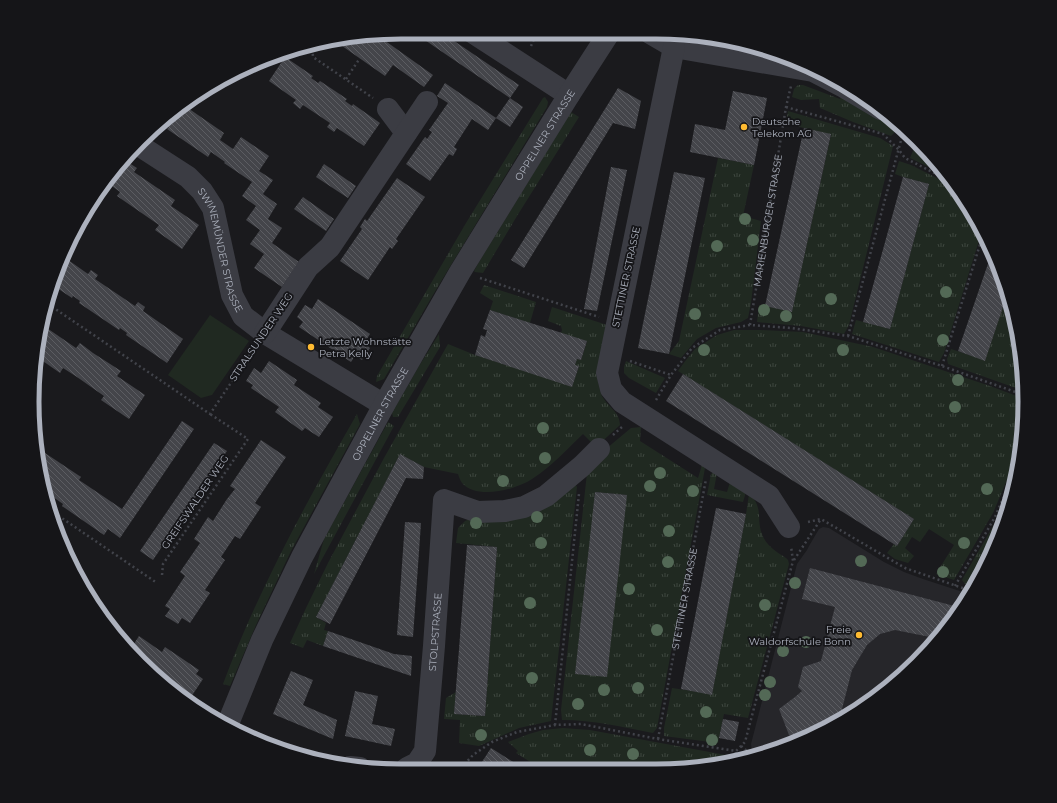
<svg xmlns="http://www.w3.org/2000/svg" width="1057" height="803" viewBox="0 0 1057 803" font-family="Montserrat,sans-serif">
	<style>
		.built { fill: #26262a }
		.grass { fill: url(#grass-tufts); fill-rule: evenodd }
		.park { fill: #202921 }
		.building { fill: url(#building-back-hatch) }
		.lines { fill: none; stroke-linecap: round; stroke-linejoin: round }
		.path { stroke: #41434a; stroke-width: 2.5; stroke-dasharray: 2 3; stroke-linecap: butt }
		.minor { stroke: #3b3c43; stroke-width: 22 }
		.tree { fill: #536956 }
		.poi-dot { fill: #ffbb31; stroke: #151518; stroke-width: 1.5 }
		.labels { text-anchor: middle; dominant-baseline: central; stroke-width: 3.5; stroke-linejoin: round; paint-order: stroke }
		.poi-label { font-size: 10px; fill: #acb1bd; stroke: #151518; text-anchor: start }
		.street-label { font-size: 10px; fill: #acb1bd; stroke: #151518 }
		.rim { fill: none; stroke: #acb1bd; stroke-width: 5 }
	</style>
	<defs>
		<pattern id="grass-tufts" width="24" height="20" patternUnits="userSpaceOnUse"><rect width="24" height="20" fill="#202921"/><path d="M3 7l-1-3M5 7V3M7 7l1-3M15 17l-1-3M17 17v-4M19 17l1-3" fill="none" stroke="#3e463f"/></pattern>
		<pattern id="building-back-hatch" width="6" height="6" patternUnits="userSpaceOnUse"><rect width="6" height="6" fill="#44454a"/><path d="M-1 5l2 2M0 0l6 6M5-1l2 2" fill="none" stroke="#5c5d62"/></pattern>
	</defs>
	<rect width="100%" height="100%" fill="#1a1a1d"/>
	<polygon class="built" points="823,527 829,528 884,562 904,572 923,579 969,594 963,607 917,663 861,709 797,743 757,754 752,751 751,744 797,564 807,550 809,546 819,529"/>
	<g class="grass">
		<path d="M798,85H803L840,99L842,95L852,99L896,125C896,130 895,133 891,136L853,122L820,108L819,99L801,100L792,97L794,89Z"/>
		<polygon points="545,97 548,102 547,107 437,288 384,379 376,382 377,376 466,223 543,98"/>
		<polygon points="788,111 880,138 893,146 849,325 844,334 801,326 757,322 759,305 792,311 831,135 804,128 786,123"/>
		<polygon points="571,112 579,117 517,216 483,273 475,272 474,271 479,262"/>
		<polygon points="915,146 941,173 910,158"/>
		<polygon points="718,158 754,165 743,216 761,221 751,303 748,318 741,322 716,328 697,339 681,358 669,354 679,341"/>
		<polygon points="899,161 911,165 953,186 963,196 982,231 944,353 939,362 852,334 856,320 890,329 929,184 903,177 895,174"/>
		<polygon points="484,285 536,302 530,323 490,310 493,301 480,293"/>
		<polygon points="1007,295 1018,329 1024,391 948,364 947,359 951,349 985,360"/>
		<path d="M552,307L607,325L597,374C598,381 599,389 602,396C607,406 620,412 620,425L596,447L583,434C567,449 551,467 532,479C515,490 477,500 462,483C460,480 459,477 458,474L424,467L400,454L316,617L326,623L324,630L328,631L323,646L307,640L303,648L290,643L306,608L328,563L384,458L448,344L475,355L572,386L579,367L575,365L577,359L581,360L587,342L561,333L562,330L561,326L548,321Z"/>
		<polygon points="734,330 760,330 803,332 873,347 990,386 1025,399 1021,447 993,513 954,580 936,574 954,545 929,529 920,542 912,537 905,548 914,556 908,563 895,559 887,553 894,544 897,546 914,519 678,371 686,360 695,349 717,335"/>
		<polygon points="439,334 440,347 398,417 393,417 392,413 419,366"/>
		<polygon points="626,361 665,378 656,393 629,378 624,373 624,367"/>
		<path d="M357,414L360,424L291,551L256,625L230,686L223,684C258,590 307,501 357,414Z"/>
		<polygon points="388,422 394,426 314,574 324,539"/>
		<path d="M641,427L640,441L698,478L702,465L705,468L657,728L653,733C623,727 593,720 562,720L561,710L588,464L631,428ZM595,492L627,495L593,513Z"/>
		<polygon points="715,472 717,473 714,489 727,492 730,482 746,492 743,502 707,495 711,474"/>
		<polygon points="1018,473 997,543 974,586 965,584 962,580 963,578 1000,514"/>
		<polygon points="572,479 577,487 551,721 519,728 479,746 459,743 460,720 444,719 446,698 456,692 454,714 485,716 497,547 456,543 458,528 465,521"/>
		<path d="M749,494C764,507 756,519 762,534C766,546 777,552 786,558L788,560L789,564L748,718L724,714L718,743L664,736V728L672,688L712,694L746,514Z"/>
		<polygon points="563,728 590,730 726,755 729,756 730,761 703,768 540,768 516,753 518,751 508,742 529,734 543,730"/>
	</g>
	<polygon class="park" points="210,315 249,341 212,395 201,398 168,375"/>
	<g class="building">
		<polygon points="413,32 441,32 519,85 510,98"/>
		<polygon points="377,35 433,75 424,87 393,65 385,76 335,41"/>
		<polygon points="285,57 313,76 311,78 318,83 320,81 347,99 345,101 352,106 353,104 380,123 364,146 337,128 334,132 327,127 330,123 303,105 300,109 293,103 296,100 269,81"/>
		<polygon points="445,83 496,118 488,130 472,119 454,147 457,149 453,156 449,154 430,181 406,164 425,137 427,139 432,132 429,130 448,103 437,96"/>
		<polygon points="618,88 641,101 635,129 613,123 524,268 511,260"/>
		<polygon points="733,91 767,98 754,165 690,152 695,124 725,130"/>
		<polygon points="510,98 523,107 510,127 496,118"/>
		<polygon points="185,106 224,133 220,140 233,149 241,137 269,156 259,171 273,180 263,194 277,204 268,219 282,228 272,243 299,262 282,287 254,268 264,254 250,244 260,230 246,220 256,206 242,196 252,182 224,163 225,162 211,152 208,157 167,129 169,127 163,123"/>
		<polygon points="804,128 831,134 792,312 765,306"/>
		<polygon points="126,161 137,168 134,172 175,200 171,206 199,225 182,249 155,230 159,225 117,196 120,192 109,184"/>
		<polygon points="324,164 356,186 348,198 316,177"/>
		<polygon points="611,167 627,170 597,311 584,309"/>
		<polygon points="674,172 705,178 669,354 638,348"/>
		<polygon points="903,177 929,184 890,329 863,322"/>
		<polygon points="397,178 425,197 396,239 398,241 392,249 390,247 368,280 340,261 362,229 360,227 365,219 367,221"/>
		<polygon points="303,197 334,219 326,231 294,209"/>
		<polygon points="992,252 997,260 1007,295 985,361 958,351"/>
		<polygon points="64,257 88,274 91,270 98,275 95,279 135,306 138,302 145,307 143,311 183,339 167,363 126,335 127,333 120,328 119,330 79,303 80,301 73,296 72,298 54,286"/>
		<polygon points="318,299 370,334 364,343 370,348 362,360 355,356 351,362 299,327 303,322 297,317 305,305 312,309"/>
		<polygon points="490,310 587,341 581,360 577,359 575,365 579,366 572,387 475,355 481,335 485,337 487,330 483,329"/>
		<polygon points="41,324 76,348 80,343 93,353 121,371 117,376 145,395 129,419 101,400 104,396 77,377 63,368 60,373 37,357 39,329"/>
		<polygon points="269,361 297,380 294,385 321,403 318,407 333,417 319,437 305,428 302,431 275,412 279,407 251,388 253,385 246,381 254,368 261,373"/>
		<polygon points="683,374 914,519 897,546 666,401"/>
		<polygon points="182,421 194,429 120,538 108,529 104,535 62,506 63,504 46,492 38,451 39,449 81,477 79,480 122,509"/>
		<polygon points="261,440 286,457 255,503 261,507 240,539 235,536 221,557 225,560 205,590 210,593 190,623 182,618 178,624 165,616 170,609 165,606 185,576 180,572 200,543 194,539 208,517 213,521 227,499 235,489 230,486"/>
		<polygon points="214,443 227,451 153,560 140,551"/>
		<polygon points="400,454 424,467 423,479 406,478 330,624 316,617"/>
		<polygon points="595,492 627,495 607,677 575,674"/>
		<polygon points="716,508 746,514 712,695 681,689"/>
		<polygon points="405,522 421,523 413,637 397,635"/>
		<polygon points="467,545 497,547 485,716 454,714"/>
		<polygon points="72,562 82,569 78,574"/>
		<polygon points="810,568 962,608 939,636 935,638 895,630 880,634 867,645 852,670 841,713 842,713 845,717 804,739 789,735 779,709 795,697 802,691 798,687 803,667 821,661 835,607 802,599"/>
		<polygon points="89,597 104,607 100,614 94,607"/>
		<polygon points="328,631 394,654 412,656 411,676 323,646"/>
		<polygon points="139,636 162,652 165,647 199,670 196,674 203,679 191,697 184,692 182,695 140,663 130,650"/>
		<polygon points="291,671 313,680 303,705 337,720 333,739 273,714"/>
		<polygon points="355,691 378,696 372,724 395,729 391,746 345,736"/>
		<polygon points="723,719 739,722 735,741 719,738"/>
		<polygon points="491,748 523,768 478,768"/>
	</g>
	<g class="lines">
		<g class="path">
			<polyline points="566,32 577,39"/>
			<polyline points="312,44 313,57 373,98"/>
			<polyline points="531,46 537,32"/>
			<polyline points="346,79 360,58"/>
			<polyline points="786,107 883,134 899,150 905,158 948,180"/>
			<polyline points="480,278 599,317"/>
			<polyline points="48,304 210,414 253,350"/>
			<path id="s1" d="M750,325L786,107L791,86"/>
			<polyline points="848,336 903,133"/>
			<polyline points="630,361 671,375"/>
			<polyline points="942,366 983,235"/>
			<polyline points="656,400 671,375 692,348 720,330 750,325 791,328 848,336 942,366 1024,395"/>
			<polyline points="613,435 623,426"/>
			<polyline points="50,510 157,583"/>
			<polyline points="808,522 821,519 905,568 971,591"/>
			<polyline points="794,560 821,519"/>
			<polyline points="162,575 163,564 248,439 210,414"/>
			<polyline points="955,586 995,517 1019,462"/>
			<polyline points="555,725 579,494"/>
			<path id="s2" d="M658,739L706,479"/>
			<polyline points="741,746 752,755"/>
			<polyline points="735,759 736,751"/>
			<polyline points="461,768 473,755 492,742 517,732 555,725 581,724 658,739 736,751 745,742 793,561 791,546"/>
		</g>
		<g class="minor">
			<polyline points="472,32 569,95"/>
			<polyline points="650,33 674,47 813,71 844,87 881,109"/>
			<polyline points="674,47 607,373 611,389 622,402 769,496 789,527"/>
			<polyline points="388,109 406,133"/>
			<path id="s3" d="M137,144L188,177L202,191L213,208L232,295L243,316L265,333L384,405"/>
			<polyline points="265,333 308,267 330,247 427,102"/>
			<path id="s4" d="M227,726L262,640L302,557L384,405L460,272L569,95L609,33"/>
			<polyline points="350,767 360,768"/>
			<path id="s5" d="M407,768L417,763L425,751L434,646L444,500L478,512L505,511L524,507L546,496L582,466L599,449"/>
		</g>
	</g>
	<g class="tree">
		<circle cx="745" cy="219" r="6"/>
		<circle cx="753" cy="240" r="6"/>
		<circle cx="717" cy="246" r="6"/>
		<circle cx="946" cy="292" r="6"/>
		<circle cx="831" cy="299" r="6"/>
		<circle cx="764" cy="310" r="6"/>
		<circle cx="695" cy="314" r="6"/>
		<circle cx="786" cy="316" r="6"/>
		<circle cx="943" cy="340" r="6"/>
		<circle cx="704" cy="350" r="6"/>
		<circle cx="843" cy="350" r="6"/>
		<circle cx="958" cy="380" r="6"/>
		<circle cx="955" cy="407" r="6"/>
		<circle cx="543" cy="428" r="6"/>
		<circle cx="545" cy="458" r="6"/>
		<circle cx="660" cy="473" r="6"/>
		<circle cx="503" cy="481" r="6"/>
		<circle cx="650" cy="486" r="6"/>
		<circle cx="987" cy="489" r="6"/>
		<circle cx="693" cy="491" r="6"/>
		<circle cx="537" cy="517" r="6"/>
		<circle cx="476" cy="523" r="6"/>
		<circle cx="669" cy="531" r="6"/>
		<circle cx="541" cy="543" r="6"/>
		<circle cx="964" cy="543" r="6"/>
		<circle cx="861" cy="561" r="6"/>
		<circle cx="668" cy="562" r="6"/>
		<circle cx="943" cy="572" r="6"/>
		<circle cx="795" cy="583" r="6"/>
		<circle cx="629" cy="589" r="6"/>
		<circle cx="530" cy="603" r="6"/>
		<circle cx="765" cy="605" r="6"/>
		<circle cx="657" cy="630" r="6"/>
		<circle cx="806" cy="642" r="6"/>
		<circle cx="783" cy="651" r="6"/>
		<circle cx="532" cy="678" r="6"/>
		<circle cx="770" cy="682" r="6"/>
		<circle cx="638" cy="688" r="6"/>
		<circle cx="604" cy="690" r="6"/>
		<circle cx="765" cy="695" r="6"/>
		<circle cx="578" cy="704" r="6"/>
		<circle cx="706" cy="712" r="6"/>
		<circle cx="481" cy="735" r="6"/>
		<circle cx="712" cy="740" r="6"/>
		<circle cx="590" cy="750" r="6"/>
		<circle cx="633" cy="754" r="6"/>
	</g>
	<g class="poi-dot">
		<circle cx="744" cy="127" r="4"/>
		<circle cx="311" cy="347" r="4"/>
		<circle cx="859" cy="635" r="4"/>
	</g>
	<g class="labels">
		<g class="poi-label">
			<text x="752" y="121">Deutsche<tspan x="752" dy="12">Telekom AG</tspan></text>
			<text x="319" y="341">Letzte Wohnstätte<tspan x="319" dy="12">Petra Kelly</tspan></text>
			<text x="851" y="629" text-anchor="end">Freie<tspan x="851" dy="12">Waldorfschule Bonn</tspan></text>
		</g>
		<g class="street-label">
			<text stroke="none"><textPath href="#s4" startOffset="672">OPPELNER STRASSE</textPath></text>
			<text stroke="none"><textPath href="#s1" startOffset="106">MARIENBURGER STRASSE</textPath></text>
			<text stroke="none"><textPath href="#s3" startOffset="143">SWINEMÜNDER STRASSE</textPath></text>
			<text transform="translate(626 277) rotate(-78)">STETTINER STRASSE</text>
			<text transform="translate(261 337) rotate(-56)">STRALSUNDER WEG</text>
			<text stroke="none"><textPath href="#s4" startOffset="348">OPPELNER STRASSE</textPath></text>
			<text transform="translate(195 502) rotate(-56)">GREIFSWALDER WEG</text>
			<text stroke="none"><textPath href="#s2" startOffset="143">STETTINER STRASSE</textPath></text>
			<text stroke="none"><textPath href="#s5" startOffset="145">STOLPSTRASSE</textPath></text>
		</g>
	</g>
	<path d="M0 0H1057V803H0ZM401 39H656A362 362 0 0 1 1018 401V402A362 362 0 0 1 656 764H401A362 362 0 0 1 39 402V401A362 362 0 0 1 401 39Z" fill="#151518" fill-rule="evenodd"/>
	<path class="rim" d="M401 39H656A362 362 0 0 1 1018 401V402A362 362 0 0 1 656 764H401A362 362 0 0 1 39 402V401A362 362 0 0 1 401 39Z"/>
</svg>
